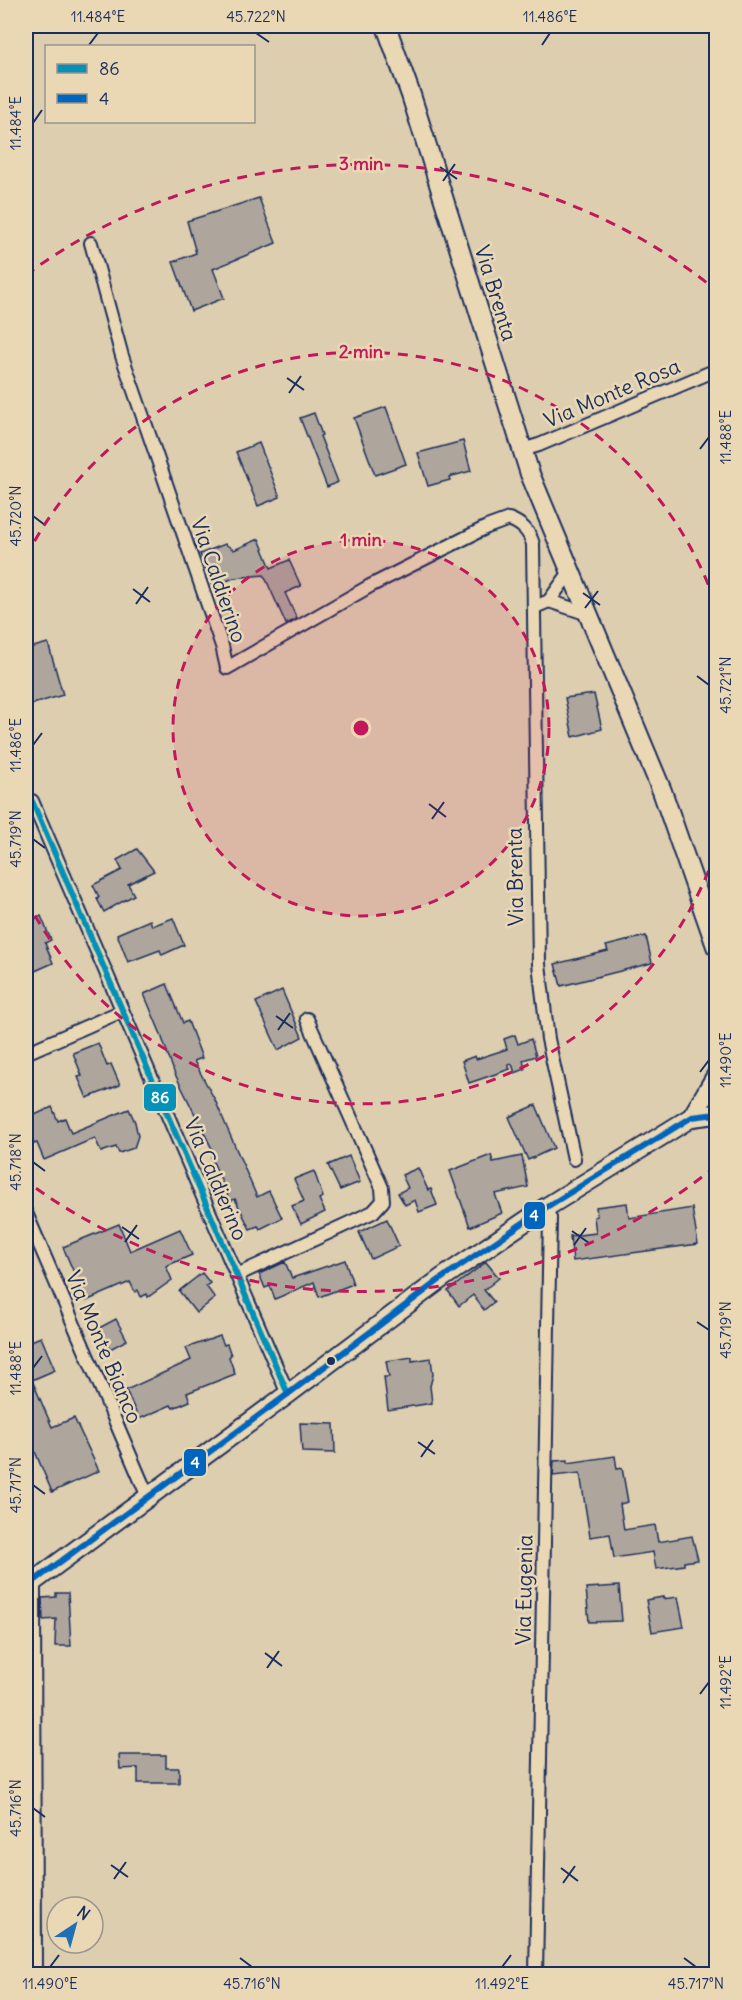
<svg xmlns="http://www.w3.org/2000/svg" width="742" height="2000" viewBox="0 0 742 2000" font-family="Delius,sans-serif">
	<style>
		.building { fill: #aea69c; stroke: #1b2f5e; stroke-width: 1.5 }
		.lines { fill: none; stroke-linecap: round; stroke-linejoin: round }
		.street-casing { stroke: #1b2f5e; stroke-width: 16 }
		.secondary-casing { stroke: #1b2f5e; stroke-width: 22 }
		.street { stroke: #ead8b5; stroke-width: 12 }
		.secondary { stroke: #ead8b5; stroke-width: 18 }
		.bus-1-casing { stroke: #ead8b5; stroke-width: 10 }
		.bus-2-casing { stroke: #ead8b5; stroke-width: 10 }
		.bus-1 { stroke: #0591b8; stroke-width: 6 }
		.bus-2 { stroke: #0065bd; stroke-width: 6 }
		.ticks { fill: none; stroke: #1b2f5e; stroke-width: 2 }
		.ring { fill: none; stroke: #c2185b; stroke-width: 3; stroke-dasharray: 10 8 }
		.bus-dot { fill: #1b2f5e; stroke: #ead8b5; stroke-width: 2 }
		.labels { text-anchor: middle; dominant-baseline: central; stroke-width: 5; stroke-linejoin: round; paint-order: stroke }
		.street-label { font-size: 21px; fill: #1b2f5e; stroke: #ead8b5 }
		.centre { fill: #c2185b; stroke: #ead8b5; stroke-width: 3 }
		.ring-label { font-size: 18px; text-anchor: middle; font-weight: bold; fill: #c2185b; stroke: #ead8b5; stroke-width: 5; stroke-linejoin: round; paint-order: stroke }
		.line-badge { stroke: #ead8b5; stroke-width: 2 }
		.badge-label { font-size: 16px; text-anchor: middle; font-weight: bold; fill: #fff }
		.neatline { fill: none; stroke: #1b2f5e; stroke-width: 2 }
		.ticks-label { font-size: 15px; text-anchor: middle; fill: #1b2f5e }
	</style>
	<rect width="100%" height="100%" fill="#deceb0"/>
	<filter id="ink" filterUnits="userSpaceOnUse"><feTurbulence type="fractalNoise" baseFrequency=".0167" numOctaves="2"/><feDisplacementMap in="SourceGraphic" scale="12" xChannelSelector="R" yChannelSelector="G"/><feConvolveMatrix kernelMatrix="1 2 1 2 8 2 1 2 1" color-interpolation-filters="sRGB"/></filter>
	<g filter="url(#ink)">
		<g class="building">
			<polygon points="259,198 276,243 213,269 224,298 191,311 173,262 196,253 187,221"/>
			<polygon points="386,407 406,464 375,475 354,418"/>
			<polygon points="314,413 322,435 320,436 338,482 327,487 300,418"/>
			<polygon points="463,441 471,471 449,477 450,480 428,486 418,453"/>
			<polygon points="259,443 280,497 258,506 236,452"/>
			<polygon points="259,539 271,568 289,560 301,586 285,593 297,619 286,624 264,575 234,578 213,586 200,554 225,544 234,550"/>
			<polygon points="48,643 63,695 26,706 26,649"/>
			<polygon points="594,694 602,729 573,737 565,698"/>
			<polygon points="137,849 154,871 128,884 134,895 104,912 97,899 99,897 93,885 122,870 117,860"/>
			<polygon points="41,916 51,940 45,943 53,963 26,975 26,923"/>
			<polygon points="173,918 184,945 162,955 160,950 128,962 117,934 150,920 152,926"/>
			<polygon points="646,936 652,963 561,986 555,964 608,951 606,946"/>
			<polygon points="167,984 183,1023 188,1021 202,1058 194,1061 215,1100 257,1197 269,1191 282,1218 260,1229 258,1226 250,1229 235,1199 230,1201 211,1157 215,1155 174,1072 160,1032 144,994"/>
			<polygon points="282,990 302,1037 278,1050 256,1002"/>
			<polygon points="515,1035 518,1044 531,1039 536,1056 523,1060 525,1069 515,1073 512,1064 508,1065 510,1069 469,1083 462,1061 475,1056 476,1059 507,1049 504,1039"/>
			<polygon points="98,1043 107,1066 111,1064 120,1085 87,1098 78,1077 82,1076 73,1053"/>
			<polygon points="536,1105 554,1148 528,1160 509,1117"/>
			<polygon points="52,1107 58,1121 65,1118 71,1133 129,1109 135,1122 138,1136 134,1148 119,1153 116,1147 101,1152 95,1138 44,1160 37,1143 34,1144 26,1124 26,1119"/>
			<polygon points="491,1155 493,1162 522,1156 528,1187 495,1194 502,1213 470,1227 450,1171"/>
			<polygon points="349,1156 360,1182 340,1190 328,1165"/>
			<polygon points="418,1168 428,1190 431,1189 437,1205 419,1212 415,1200 405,1205 398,1193 408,1188 402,1175"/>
			<polygon points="314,1171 323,1197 319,1199 325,1212 301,1224 292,1206 304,1201 294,1179"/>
			<polygon points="627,1203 629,1218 692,1208 698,1244 573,1261 570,1236 596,1233 594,1217 597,1216 596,1207"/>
			<polygon points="387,1219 399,1246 371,1259 359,1232"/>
			<polygon points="119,1224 130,1251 180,1229 192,1255 166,1266 172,1280 148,1297 147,1294 141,1297 138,1290 135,1292 130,1282 86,1301 63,1247"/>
			<polygon points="345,1260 353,1284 319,1297 314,1282 275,1299 270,1286 265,1288 259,1274 285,1262 292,1278"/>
			<polygon points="486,1262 499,1278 484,1290 494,1302 484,1310 473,1295 459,1306 448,1291"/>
			<polygon points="202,1273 210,1283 206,1286 215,1298 196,1313 179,1291"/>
			<polygon points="116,1319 127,1340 110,1349 99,1328"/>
			<polygon points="220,1336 224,1345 227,1344 231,1355 229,1357 235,1374 187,1393 190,1401 173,1408 171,1405 139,1419 126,1390 191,1360 186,1348"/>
			<polygon points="41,1337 55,1370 32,1380 52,1427 74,1418 99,1471 52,1492 26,1430 26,1343"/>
			<polygon points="412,1357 412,1361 431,1358 433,1375 430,1386 432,1403 388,1410 384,1377 389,1377 386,1361"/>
			<polygon points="300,1423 334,1424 335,1453 302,1452"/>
			<polygon points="615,1456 617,1469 622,1468 628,1502 620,1504 624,1530 655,1525 658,1542 692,1536 698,1560 684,1562 684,1565 656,1569 653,1552 614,1558 610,1534 590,1537 580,1473 553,1476 554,1461 568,1460 568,1463"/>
			<polygon points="619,1586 622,1621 589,1622 586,1588"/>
			<polygon points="56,1593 68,1593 71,1646 55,1646 56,1619 43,1620 42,1598 56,1597"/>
			<polygon points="663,1597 663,1599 678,1597 684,1627 652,1632 646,1600"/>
			<polygon points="119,1755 166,1755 166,1768 179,1768 179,1783 138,1783 138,1768 120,1769"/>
		</g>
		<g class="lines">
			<defs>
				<g id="street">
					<path d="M91,243L122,356L222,646L227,668L370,586L487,527L509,519C522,524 529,531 533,544L539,964L548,1039L574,1159"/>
					<polyline points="522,450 539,445 716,370"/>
					<polyline points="549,601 588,614"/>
					<polyline points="535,607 549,601 570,572"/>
					<polyline points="32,801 288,1394"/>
					<polyline points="26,1053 122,1011"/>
					<polyline points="26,1213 148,1497"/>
					<polyline points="237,1275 373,1212 383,1201 382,1188 307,1019"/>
					<polyline points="34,1580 35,1974"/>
					<polyline points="536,1974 550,1218 545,1208"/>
				</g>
				<g id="secondary">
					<polyline points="386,26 411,95 530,474 662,791 716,946"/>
					<polyline points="692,1117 716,1076"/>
					<polyline points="26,1587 288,1394 442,1278 545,1208 692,1117 716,1114"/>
				</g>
			</defs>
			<use href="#street" class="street-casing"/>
			<use href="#secondary" class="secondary-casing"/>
			<use href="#street" class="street"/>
			<use href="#secondary" class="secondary"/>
			<defs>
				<polyline id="bus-1" points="32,801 288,1394"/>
				<polyline id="bus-2" points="26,1587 288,1394 442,1278 545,1208 692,1117 716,1114"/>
			</defs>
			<use href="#bus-1" class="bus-1-casing"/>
			<use href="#bus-2" class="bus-2-casing"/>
			<use href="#bus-1" class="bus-1"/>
			<use href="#bus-2" class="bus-2"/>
		</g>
	</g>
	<path class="ticks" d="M256,33L269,42M89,45L98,33M542,45L550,33M33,123L42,110M440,167L457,179M443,181L455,164M287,378L304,390M289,393L301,376M700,449L709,437M33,516L45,525M133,589L150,602M583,593L600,605M136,604L148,587M585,608L598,591M697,676L709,685M33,745L42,733M429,804L446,817M432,819L444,802M33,839L45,848M276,1016L293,1028M278,1030L290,1013M700,1072L709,1060M33,1162L45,1171M122,1227L139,1239M572,1231L589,1243M125,1242L137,1225M574,1245L586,1228M697,1322L709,1330M33,1368L42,1356M418,1442L435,1454M421,1457L433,1440M33,1485L45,1494M265,1653L282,1666M267,1668L279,1651M700,1694L709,1682M33,1808L45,1817M111,1865L128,1877M561,1868L578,1881M114,1879L126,1862M563,1883L575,1866M240,1958L252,1967M684,1958L696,1967M50,1967L59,1955M502,1967L511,1955"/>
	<circle cx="361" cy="728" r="188" fill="#c2185b" fill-opacity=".12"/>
	<g class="ring">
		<circle cx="361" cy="728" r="188"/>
		<path d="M715 854A376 376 0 0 1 26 899M26 557A376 376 0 0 1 715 602"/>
		<path d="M716 1166A564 564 0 0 1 26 1181M26 275A564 564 0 0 1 716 290"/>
	</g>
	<circle class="bus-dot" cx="331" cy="1361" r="5"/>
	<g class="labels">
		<g class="street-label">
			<text transform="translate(496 293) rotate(73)">Via Brenta</text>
			<text transform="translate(612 393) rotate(-23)">Via Monte Rosa</text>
			<text transform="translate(219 580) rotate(71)">Via Caldierino</text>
			<text transform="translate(515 877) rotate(-91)">Via Brenta</text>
			<text transform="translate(216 1179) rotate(67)">Via Caldierino</text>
			<text transform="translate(104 1347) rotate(67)">Via Monte Bianco</text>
			<text transform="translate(524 1590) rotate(-89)">Via Eugenia</text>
		</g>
	</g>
	<circle cx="361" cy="728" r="9" class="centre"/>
	<g class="ring-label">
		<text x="361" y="170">3 min</text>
		<text x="361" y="358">2 min</text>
		<text x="361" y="546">1 min</text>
	</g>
	<g class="line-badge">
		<rect x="143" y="1083" width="34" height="29" rx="6" fill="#0591b8"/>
		<rect x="523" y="1201" width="23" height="29" rx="6" fill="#0065bd"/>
		<rect x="183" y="1448" width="24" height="29" rx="6" fill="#0065bd"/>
	</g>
	<g class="badge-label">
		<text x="160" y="1103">86</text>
		<text x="534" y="1221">4</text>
		<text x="195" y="1468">4</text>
	</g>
	<rect width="742" height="2000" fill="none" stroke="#ead8b5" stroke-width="66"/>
	<rect x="45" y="45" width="210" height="78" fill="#ead8b5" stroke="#979492" stroke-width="1.5"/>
	<rect x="57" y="64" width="30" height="9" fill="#0591b8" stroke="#979492" stroke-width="1.5"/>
	<text x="99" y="75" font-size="18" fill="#1b2f5e">86</text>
	<rect x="57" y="94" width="30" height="9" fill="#0065bd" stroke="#979492" stroke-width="1.5"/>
	<text x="99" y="105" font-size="18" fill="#1b2f5e">4</text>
	<g transform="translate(75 1925) rotate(36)"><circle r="28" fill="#ead8b5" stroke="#979492" stroke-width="1.5"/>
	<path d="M0-4.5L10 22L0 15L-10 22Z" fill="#1f6fb2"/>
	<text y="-9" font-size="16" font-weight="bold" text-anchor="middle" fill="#1b2f5e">N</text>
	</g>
	<rect x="33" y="33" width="676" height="1934" class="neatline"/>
	<g class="ticks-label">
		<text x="98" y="22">11.484°E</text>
		<text x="256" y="22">45.722°N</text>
		<text x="550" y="22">11.486°E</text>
		<text transform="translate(16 123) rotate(-90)" y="5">11.484°E</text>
		<text transform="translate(726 437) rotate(-90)" y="5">11.488°E</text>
		<text transform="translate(16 516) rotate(-90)" y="5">45.720°N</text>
		<text transform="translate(726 685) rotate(-90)" y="5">45.721°N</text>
		<text transform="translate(16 745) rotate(-90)" y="5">11.486°E</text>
		<text transform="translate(16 839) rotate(-90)" y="5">45.719°N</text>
		<text transform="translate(726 1060) rotate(-90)" y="5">11.490°E</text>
		<text transform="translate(16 1162) rotate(-90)" y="5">45.718°N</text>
		<text transform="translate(726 1330) rotate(-90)" y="5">45.719°N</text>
		<text transform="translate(16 1368) rotate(-90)" y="5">11.488°E</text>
		<text transform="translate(16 1485) rotate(-90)" y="5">45.717°N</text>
		<text transform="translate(726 1682) rotate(-90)" y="5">11.492°E</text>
		<text transform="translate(16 1808) rotate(-90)" y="5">45.716°N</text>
		<text x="50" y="1989">11.490°E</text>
		<text x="252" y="1989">45.716°N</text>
		<text x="502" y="1989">11.492°E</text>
		<text x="696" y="1989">45.717°N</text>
	</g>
</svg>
